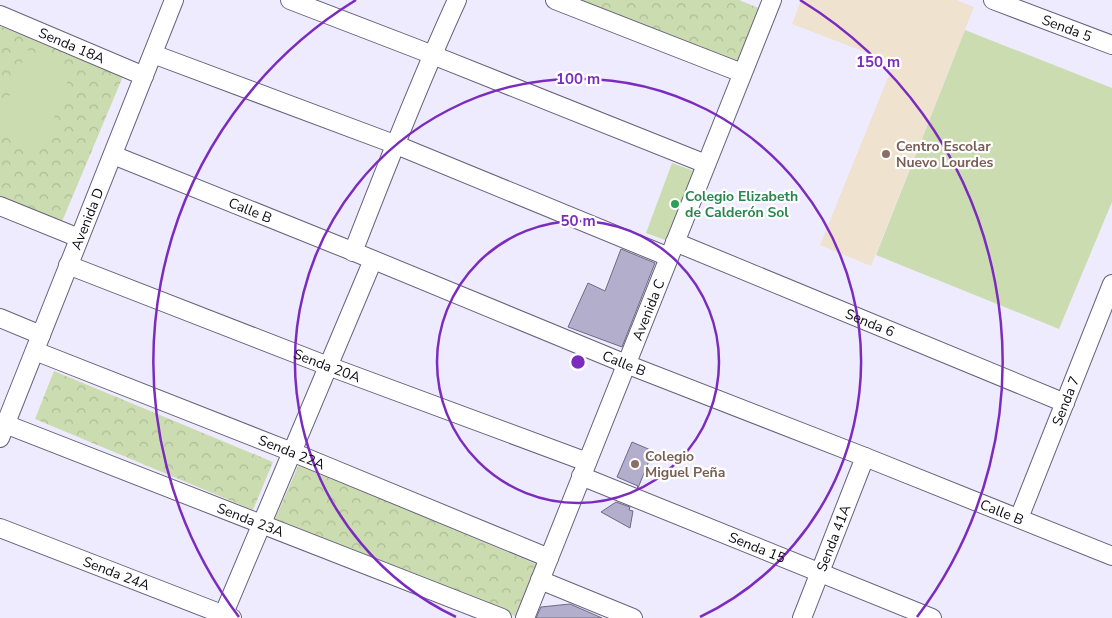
<svg xmlns="http://www.w3.org/2000/svg" width="1112" height="618" viewBox="0 0 1112 618" font-family="'Nunito Sans',sans-serif">
	<style>
		.education { fill: #efe2ce }
		.forest { fill: url(#forest-crowns) }
		.garden { fill: #cbddb0 }
		.building { fill: #b3aecb; stroke: #6f6a85 }
		.lines { fill: none; stroke-linecap: round; stroke-linejoin: round }
		.minor-casing { stroke: #67627c; stroke-width: 20 }
		.minor { stroke: #fff; stroke-width: 18 }
		.ring { fill: none; stroke: #7b2cbf; stroke-width: 2.5 }
		.education-dot { fill: #8d6e63; stroke: #fff; stroke-width: 2 }
		.leisure-dot { fill: #2e9e5b; stroke: #fff; stroke-width: 2 }
		.labels { text-anchor: middle; dominant-baseline: central; stroke-width: 4.5; stroke-linejoin: round; paint-order: stroke }
		.street-label { font-size: 14px; fill: #0d0b14; stroke: #fff }
		.education-label { font-size: 14px; font-weight: bold; fill: #785e54; stroke: #fff; text-anchor: start }
		.leisure-label { font-size: 14px; font-weight: bold; fill: #27864d; stroke: #fff; text-anchor: start }
		.centre { fill: #7b2cbf; stroke: #fff; stroke-width: 2.5 }
		.ring-label { font-size: 15px; text-anchor: middle; font-weight: bold; fill: #7b2cbf; stroke: #fff; stroke-width: 4.5; stroke-linejoin: round; paint-order: stroke }
	</style>
	<defs>
		<pattern id="forest-crowns" width="20" height="18" patternUnits="userSpaceOnUse" patternTransform="scale(1.25)"><rect width="20" height="18" fill="#cbddb0"/><path d="M2 6a3 3 0 1 1 6 0M12 15a3 3 0 1 1 6 0" fill="none" stroke="#adbc96"/></pattern>
	</defs>
	<rect width="100%" height="100%" fill="#eeebfe"/>
	<polygon class="education" points="801,0 956,0 974,7 871,266 820,245 894,63 792,24"/>
	<g class="forest">
		<polygon points="571,0 739,0 761,9 739,65"/>
		<polygon points="0,26 124,74 61,224 0,198"/>
		<polygon points="54,371 273,462 253,510 35,419"/>
		<polygon points="299,464 536,564 515,616 275,519"/>
	</g>
	<g class="garden">
		<polygon points="965,30 1112,88 1112,202 1059,329 876,255"/>
		<polygon points="27,50 73,67 42,150 0,134 0,120"/>
		<polygon points="672,163 705,175 676,244 646,233"/>
	</g>
	<g class="building">
		<polygon points="621,249 655,263 622,347 568,327 588,283 605,291"/>
		<polygon points="632,442 653,451 638,488 637,487 638,486 617,477"/>
		<polygon points="616,502 630,507 629,510 633,511 630,528 601,512"/>
		<polygon points="570,604 602,618 536,618 541,607"/>
	</g>
	<g class="lines">
		<defs>
			<g id="minor">
				<polyline points="290,0 415,48 706,164"/>
				<polyline points="555,0 742,73"/>
				<path id="s1" d="M993,0L1112,45"/>
				<path id="s2" d="M0,15L144,76"/>
				<polyline points="153,54 394,144 669,257"/>
				<path id="s3" d="M113,155L347,249L626,364L865,457L1112,556"/>
				<polyline points="0,206 79,238"/>
				<path id="s4" d="M675,242L1065,403"/>
				<path d="M353,252C386,167 419,83 457,0"/>
				<path id="s5" d="M68,265L328,366L587,462"/>
				<polyline points="0,318 41,335"/>
				<path id="s6" d="M35,351L292,452L549,558"/>
				<path id="s7" d="M0,422L502,618"/>
				<path id="s8" d="M0,438L174,0"/>
				<path id="s9" d="M581,476L932,618"/>
				<path id="s10" d="M1019,518L1112,284"/>
				<path id="s11" d="M0,528L232,618"/>
				<polyline points="540,580 633,618"/>
				<polyline points="222,618 373,260"/>
				<path id="s12" d="M525,618L772,0"/>
				<path id="s13" d="M802,618L865,457"/>
			</g>
		</defs>
		<use href="#minor" class="minor-casing"/>
		<use href="#minor" class="minor"/>
	</g>
	<g class="ring">
		<circle cx="578" cy="362" r="141"/>
		<path d="M456 617A283 283 0 1 1 700 617"/>
		<path d="M239 617A424 424 0 0 1 356 0M800 0A424 424 0 0 1 917 617"/>
	</g>
	<g class="education-dot">
		<circle cx="886" cy="154" r="5"/>
		<circle cx="635" cy="464" r="5"/>
	</g>
	<circle class="leisure-dot" cx="675" cy="204" r="5"/>
	<g class="labels">
		<g class="street-label">
			<text stroke="none"><textPath href="#s1" startOffset="79">Senda 5</textPath></text>
			<text stroke="none"><textPath href="#s2" startOffset="78">Senda 18A</textPath></text>
			<text stroke="none"><textPath href="#s3" startOffset="148">Calle B</textPath></text>
			<text stroke="none"><textPath href="#s8" startOffset="236">Avenida D</textPath></text>
			<text stroke="none"><textPath href="#s12" startOffset="332">Avenida C</textPath></text>
			<text stroke="none"><textPath href="#s4" startOffset="211">Senda 6</textPath></text>
			<text stroke="none"><textPath href="#s3" startOffset="552">Calle B</textPath></text>
			<text stroke="none"><textPath href="#s5" startOffset="278">Senda 20A</textPath></text>
			<text stroke="none"><textPath href="#s10" startOffset="126">Senda 7</textPath></text>
			<text stroke="none"><textPath href="#s6" startOffset="276">Senda 22A</textPath></text>
			<text stroke="none"><textPath href="#s3" startOffset="958">Calle B</textPath></text>
			<text stroke="none"><textPath href="#s7" startOffset="269">Senda 23A</textPath></text>
			<text stroke="none"><textPath href="#s13" startOffset="86">Senda 41A</textPath></text>
			<text stroke="none"><textPath href="#s9" startOffset="190">Senda 15</textPath></text>
			<text stroke="none"><textPath href="#s11" startOffset="125">Senda 24A</textPath></text>
		</g>
		<g class="education-label">
			<text x="896" y="146">Centro Escolar<tspan x="896" dy="16">Nuevo Lourdes</tspan></text>
			<text x="645" y="456">Colegio<tspan x="645" dy="16">Miguel Peña</tspan></text>
		</g>
		<g class="leisure-label">
			<text x="685" y="196">Colegio Elizabeth<tspan x="685" dy="16">de Calderón Sol</tspan></text>
		</g>
	</g>
	<circle cx="578" cy="362" r="8" class="centre"/>
	<g class="ring-label">
		<text x="878" y="67">150 m</text>
		<text x="578" y="84">100 m</text>
		<text x="578" y="226">50 m</text>
	</g>
</svg>
